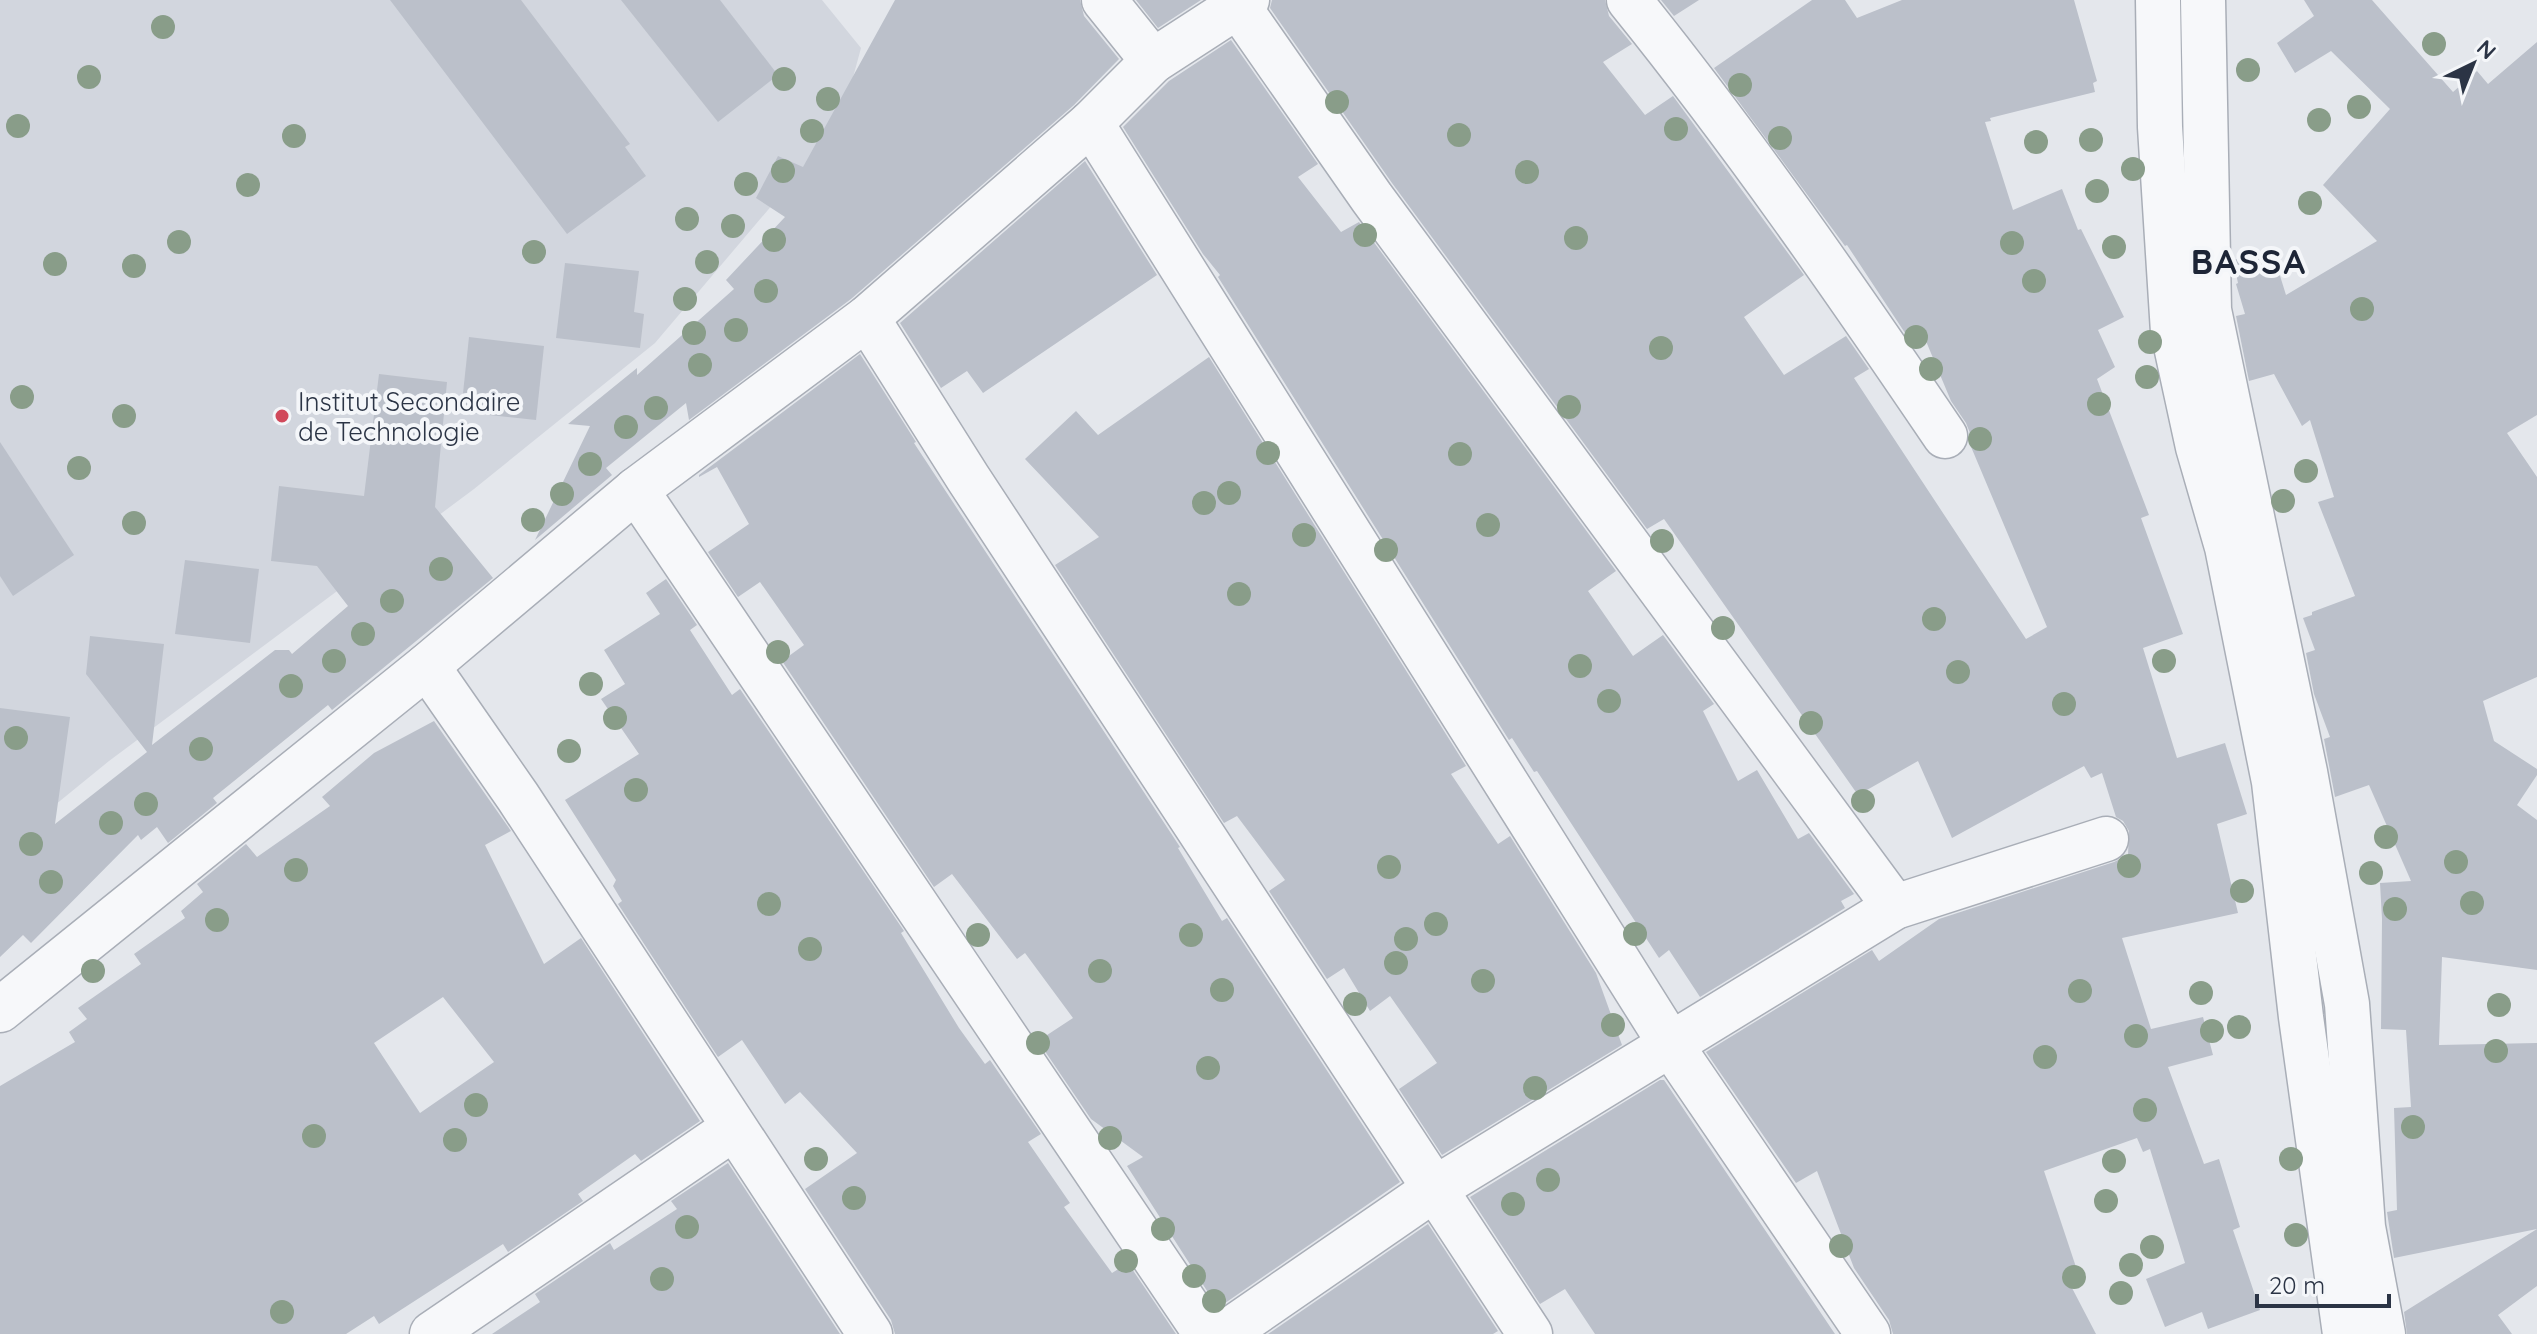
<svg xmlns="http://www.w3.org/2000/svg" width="2537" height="1334" viewBox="0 0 2537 1334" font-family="Quicksand,sans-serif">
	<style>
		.built { fill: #d2d6de }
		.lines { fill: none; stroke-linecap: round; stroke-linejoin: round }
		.stream { stroke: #9fb4cc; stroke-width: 14 }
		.building { fill: #bbc0ca; fill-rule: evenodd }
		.minor-casing { stroke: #a9aeb7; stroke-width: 47 }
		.minor { stroke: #f7f8fa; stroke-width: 44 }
		.tree { fill: #899d89 }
		.poi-dot { fill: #d1495b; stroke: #f4f6f9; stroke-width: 3 }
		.labels { text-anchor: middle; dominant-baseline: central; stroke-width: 8; stroke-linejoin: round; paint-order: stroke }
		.poi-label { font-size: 26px; fill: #2b3445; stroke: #f4f6f9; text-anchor: start }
		.district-label { font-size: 34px; font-weight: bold; letter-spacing: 2px; fill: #1d2536; stroke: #f4f6f9 }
	</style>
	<rect width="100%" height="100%" fill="#e4e7ec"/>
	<polygon class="built" points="0,0 822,0 861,48 840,125 655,343 474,489 109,761 28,827 0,812"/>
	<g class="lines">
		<polyline class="stream" points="2181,21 2184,168"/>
	</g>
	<g class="building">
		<polygon points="390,0 521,0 630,144 625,147 646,176 567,234"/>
		<polygon points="621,0 720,0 778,75 718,122"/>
		<polygon points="895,0 1080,0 1084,16 1119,59 1074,105 851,299 689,420 686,403 606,468 612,475 535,540 590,426 568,424 637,368 637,375 734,289 726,280 785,217 756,198 778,156 803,167"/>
		<polygon points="1136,0 1201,0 1158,28"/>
		<polygon points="1272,0 1605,0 1609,16 1632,44 1603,62 1645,115 1673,96 1804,275 1744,317 1784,375 1846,336 1869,369 1854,378 2026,639 2047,627 1969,442 1970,433 1966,423 1951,401 1923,334 1911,342 1847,245 1845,246 1714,68 1812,0 1845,0 1857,18 1902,0 2074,0 2097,81 2093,83 2095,92 1990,118 1991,121 1985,122 2013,210 2062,189 2078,230 2081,229 2124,317 2098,330 2115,367 2097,379 2149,515 2141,518 2183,634 2143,648 2177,758 2225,743 2247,814 2217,824 2238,913 2122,938 2151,1029 2203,1017 2213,1055 2168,1067 2204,1164 2219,1159 2240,1227 2233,1230 2260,1310 2208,1329 2202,1312 2165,1327 2146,1279 2185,1263 2150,1149 2143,1152 2137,1138 2044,1171 2082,1285 2072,1288 2096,1334 1893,1334 1889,1320 1854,1268 1817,1171 1796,1183 1706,1052 1872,950 1879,961 1939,919 2114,862 2128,855 2129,831 2123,821 2116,817 2102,773 2091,778 2084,766 1952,838 1918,761 1858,795 1664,519 1647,529 1392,183 1270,8"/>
		<polygon points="1661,0 1699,0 1674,16"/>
		<polygon points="2304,0 2372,0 2453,92 2477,71 2488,84 2537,42 2537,415 2507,433 2537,477 2537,677 2483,701 2494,741 2537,769 2537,775 2517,805 2537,820 2537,970 2442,957 2439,1045 2537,1043 2537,1229 2394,1258 2387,1212 2397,1210 2394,1108 2411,1107 2406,1030 2381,1029 2382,919 2380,883 2411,881 2369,785 2335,797 2324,739 2330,737 2314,694 2306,653 2315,650 2303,618 2312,615 2312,612 2355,596 2318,502 2334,497 2310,420 2302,426 2274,374 2249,381 2236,316 2245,314 2236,284 2238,283 2233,260 2272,250 2286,295 2377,241 2323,185 2390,109 2331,51 2295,73 2277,43 2314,16"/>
		<polygon points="1231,40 1318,164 1298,177 1341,232 1359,222 1616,571 1588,591 1633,656 1663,635 1714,704 1703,711 1738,781 1757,770 1798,839 1809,833 1854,894 1841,901 1845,908 1700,997 1669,950 1659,958 1537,771 1534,772 1512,738 1509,740 1218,277 1220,275 1203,254 1123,127 1169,81"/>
		<polygon points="1085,161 1157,275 983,393 967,371 941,388 900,323"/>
		<polygon points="565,263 639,271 634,312 644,314 640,348 556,338"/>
		<polygon points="469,337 544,346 536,420 461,412"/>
		<polygon points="860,354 916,442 914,443 1180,847 1178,848 1222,921 1227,918 1400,1182 1218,1308 1127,1166 1143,1157 1091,1119 1038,1041 1073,1018 1025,953 1017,959 952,874 934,887 782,661 804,645 760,582 738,597 708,552 749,524 717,467 699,477 699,475"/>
		<polygon points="1209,357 1466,766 1451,774 1498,844 1510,836 1596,973 1622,1045 1442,1155 1399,1089 1437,1063 1390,996 1370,1011 1344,968 1327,979 1269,891 1285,880 1237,816 1224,823 1055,565 1099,537 1025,459 1076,411 1098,435"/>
		<polygon points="379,374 447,382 435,507 493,578 332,710 328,705 213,798 217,803 168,843 157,827 141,840 138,835 31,943 23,935 0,957 0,708 70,717 55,824 147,752 86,674 90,636 164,644 152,745 275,650 289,650 292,654 348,606 317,566 271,561 279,486 364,496"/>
		<polygon points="0,442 74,555 13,596 0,576"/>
		<polygon points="185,560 259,569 250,643 175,634"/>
		<polygon points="666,579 697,625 690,630 732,695 740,689 904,931 901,933 959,1028 985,1064 990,1060 1041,1134 1028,1142 1070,1203 1064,1207 1112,1273 1128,1263 1176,1334 895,1334 891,1320 805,1189 857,1153 800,1092 785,1104 742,1040 718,1057 618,904 622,901 613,886 616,880 565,800 639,754 601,699 625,684 604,650 660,614 646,593"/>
		<path d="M434,721L511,831L485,845L544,964L581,938L700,1121L641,1161L635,1154L578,1194L583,1201L508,1252L503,1244L379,1324L374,1316L346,1334H0V1086L75,1042L69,1032L87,1019L78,1008L141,964L134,954L185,918L181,911L203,892L197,884L246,844L257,857L330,806L322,797L374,753ZM443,997L494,1062L420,1113L374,1043Z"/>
		<polygon points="1660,1080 1664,1080 1835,1334 1595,1334 1565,1289 1540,1304 1470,1197"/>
		<polygon points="728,1163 840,1334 492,1334 540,1302 535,1294 610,1243 614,1250 677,1209 671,1201"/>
		<polygon points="1428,1224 1498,1331 1493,1334 1268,1334"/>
		<polygon points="2537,1229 2537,1286 2498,1315 2512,1334 2407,1334 2404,1312"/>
	</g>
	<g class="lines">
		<defs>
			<g id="minor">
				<polyline points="1104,0 1153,61"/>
				<path d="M1629,0C1742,140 1844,287 1945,436"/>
				<polyline points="2158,0 2160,127 2173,332 2198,447 2227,547 2274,782 2301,1017 2345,1334"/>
				<polyline points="2203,0 2209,310 2305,772 2347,1004 2363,1227 2383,1334"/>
				<polyline points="1238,6 1372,198 1895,907"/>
				<polyline points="1091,123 1671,1045 1868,1334"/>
				<polyline points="867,318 968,478 1530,1334"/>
				<polyline points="636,490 1206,1334"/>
				<polyline points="427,666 518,797 870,1334"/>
				<polyline points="0,1010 427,666 636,490 867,318 1091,123 1153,61 1247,0"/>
				<polyline points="432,1334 734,1128"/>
				<polyline points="1224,1334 1436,1188 1895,907 2106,839"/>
			</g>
		</defs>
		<use href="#minor" class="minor-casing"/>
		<use href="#minor" class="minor"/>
	</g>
	<g class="tree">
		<circle cx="163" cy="27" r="12"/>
		<circle cx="2434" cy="44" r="12"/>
		<circle cx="2248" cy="70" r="12"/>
		<circle cx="89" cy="77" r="12"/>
		<circle cx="784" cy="79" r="12"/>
		<circle cx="1740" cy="85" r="12"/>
		<circle cx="828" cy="99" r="12"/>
		<circle cx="1337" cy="102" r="12"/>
		<circle cx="2359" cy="107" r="12"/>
		<circle cx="2319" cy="120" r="12"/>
		<circle cx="18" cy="126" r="12"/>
		<circle cx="1676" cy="129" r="12"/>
		<circle cx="812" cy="131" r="12"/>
		<circle cx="1459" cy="135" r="12"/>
		<circle cx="294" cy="136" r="12"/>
		<circle cx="1780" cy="138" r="12"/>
		<circle cx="2091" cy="140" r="12"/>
		<circle cx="2036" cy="142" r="12"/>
		<circle cx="2133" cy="169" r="12"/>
		<circle cx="783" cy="171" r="12"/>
		<circle cx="1527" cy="172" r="12"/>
		<circle cx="746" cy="184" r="12"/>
		<circle cx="248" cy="185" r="12"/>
		<circle cx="2097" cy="191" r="12"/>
		<circle cx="2310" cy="203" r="12"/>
		<circle cx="687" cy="219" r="12"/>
		<circle cx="733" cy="226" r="12"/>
		<circle cx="1365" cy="235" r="12"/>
		<circle cx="1576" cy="238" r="12"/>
		<circle cx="774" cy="240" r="12"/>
		<circle cx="179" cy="242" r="12"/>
		<circle cx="2012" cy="243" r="12"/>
		<circle cx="2114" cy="247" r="12"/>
		<circle cx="534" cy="252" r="12"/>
		<circle cx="707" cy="262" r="12"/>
		<circle cx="55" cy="264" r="12"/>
		<circle cx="134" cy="266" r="12"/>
		<circle cx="2034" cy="281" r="12"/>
		<circle cx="766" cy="291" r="12"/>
		<circle cx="685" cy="299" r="12"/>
		<circle cx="2362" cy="309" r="12"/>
		<circle cx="736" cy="330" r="12"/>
		<circle cx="694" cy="333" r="12"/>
		<circle cx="1916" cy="337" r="12"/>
		<circle cx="2150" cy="342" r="12"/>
		<circle cx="1661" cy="348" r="12"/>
		<circle cx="700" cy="365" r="12"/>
		<circle cx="1931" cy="369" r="12"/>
		<circle cx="2147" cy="377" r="12"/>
		<circle cx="22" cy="397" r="12"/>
		<circle cx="2099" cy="404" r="12"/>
		<circle cx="1569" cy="407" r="12"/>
		<circle cx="656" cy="408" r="12"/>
		<circle cx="124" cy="416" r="12"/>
		<circle cx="626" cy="427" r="12"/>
		<circle cx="1980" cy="439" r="12"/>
		<circle cx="1268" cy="453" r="12"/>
		<circle cx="1460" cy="454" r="12"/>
		<circle cx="590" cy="464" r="12"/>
		<circle cx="79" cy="468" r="12"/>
		<circle cx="2306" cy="471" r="12"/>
		<circle cx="1229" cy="493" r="12"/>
		<circle cx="562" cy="494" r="12"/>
		<circle cx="2283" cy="501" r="12"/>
		<circle cx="1204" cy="503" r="12"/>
		<circle cx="533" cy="520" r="12"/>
		<circle cx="134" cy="523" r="12"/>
		<circle cx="1488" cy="525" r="12"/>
		<circle cx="1304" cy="535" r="12"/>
		<circle cx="1662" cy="541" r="12"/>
		<circle cx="1386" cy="550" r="12"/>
		<circle cx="441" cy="569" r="12"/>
		<circle cx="1239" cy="594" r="12"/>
		<circle cx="392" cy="601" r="12"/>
		<circle cx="1934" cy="619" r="12"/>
		<circle cx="1723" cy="628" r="12"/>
		<circle cx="363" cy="634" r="12"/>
		<circle cx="778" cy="652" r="12"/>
		<circle cx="334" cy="661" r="12"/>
		<circle cx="2164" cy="661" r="12"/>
		<circle cx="1580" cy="666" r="12"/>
		<circle cx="1958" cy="672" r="12"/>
		<circle cx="591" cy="684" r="12"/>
		<circle cx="291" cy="686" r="12"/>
		<circle cx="1609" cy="701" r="12"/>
		<circle cx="2064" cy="704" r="12"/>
		<circle cx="615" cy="718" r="12"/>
		<circle cx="1811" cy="723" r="12"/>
		<circle cx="16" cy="738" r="12"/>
		<circle cx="201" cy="749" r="12"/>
		<circle cx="569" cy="751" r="12"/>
		<circle cx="636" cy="790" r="12"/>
		<circle cx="1863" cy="801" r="12"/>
		<circle cx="146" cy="804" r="12"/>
		<circle cx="111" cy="823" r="12"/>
		<circle cx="2386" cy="837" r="12"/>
		<circle cx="31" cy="844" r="12"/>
		<circle cx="2456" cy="862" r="12"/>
		<circle cx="2129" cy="866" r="12"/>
		<circle cx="1389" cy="867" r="12"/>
		<circle cx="296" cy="870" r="12"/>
		<circle cx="2371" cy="873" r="12"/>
		<circle cx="51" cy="882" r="12"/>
		<circle cx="2242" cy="891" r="12"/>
		<circle cx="2472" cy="903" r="12"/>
		<circle cx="769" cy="904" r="12"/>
		<circle cx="2395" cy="909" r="12"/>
		<circle cx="217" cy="920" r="12"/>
		<circle cx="1436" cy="924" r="12"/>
		<circle cx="1635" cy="934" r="12"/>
		<circle cx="978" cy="935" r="12"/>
		<circle cx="1191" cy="935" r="12"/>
		<circle cx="1406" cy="939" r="12"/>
		<circle cx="810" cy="949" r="12"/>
		<circle cx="1396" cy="963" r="12"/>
		<circle cx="93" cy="971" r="12"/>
		<circle cx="1100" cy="971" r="12"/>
		<circle cx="1483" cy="981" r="12"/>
		<circle cx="1222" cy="990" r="12"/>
		<circle cx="2080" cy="991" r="12"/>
		<circle cx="2201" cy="993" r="12"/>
		<circle cx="1355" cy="1004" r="12"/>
		<circle cx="2499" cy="1005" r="12"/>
		<circle cx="1613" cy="1025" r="12"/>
		<circle cx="2239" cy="1027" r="12"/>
		<circle cx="2212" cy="1031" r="12"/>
		<circle cx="2136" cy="1036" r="12"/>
		<circle cx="1038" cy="1043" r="12"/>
		<circle cx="2496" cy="1051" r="12"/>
		<circle cx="2045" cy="1057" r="12"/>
		<circle cx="1208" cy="1068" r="12"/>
		<circle cx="1535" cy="1088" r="12"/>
		<circle cx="476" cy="1105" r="12"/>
		<circle cx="2145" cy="1110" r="12"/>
		<circle cx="2413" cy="1127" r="12"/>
		<circle cx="314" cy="1136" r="12"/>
		<circle cx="1110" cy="1138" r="12"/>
		<circle cx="455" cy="1140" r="12"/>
		<circle cx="816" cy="1159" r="12"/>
		<circle cx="2291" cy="1159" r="12"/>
		<circle cx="2114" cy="1161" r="12"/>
		<circle cx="1548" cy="1180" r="12"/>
		<circle cx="854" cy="1198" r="12"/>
		<circle cx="2106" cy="1201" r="12"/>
		<circle cx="1513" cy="1204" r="12"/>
		<circle cx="687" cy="1227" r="12"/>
		<circle cx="1163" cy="1229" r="12"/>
		<circle cx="2296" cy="1235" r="12"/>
		<circle cx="1841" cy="1246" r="12"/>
		<circle cx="2152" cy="1247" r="12"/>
		<circle cx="1126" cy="1261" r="12"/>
		<circle cx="2131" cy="1265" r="12"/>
		<circle cx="1194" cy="1276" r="12"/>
		<circle cx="2074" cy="1277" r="12"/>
		<circle cx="662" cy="1279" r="12"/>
		<circle cx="2121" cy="1293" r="12"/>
		<circle cx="1214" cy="1301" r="12"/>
		<circle cx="282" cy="1312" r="12"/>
	</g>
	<circle class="poi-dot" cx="282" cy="416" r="8"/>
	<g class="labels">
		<g class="poi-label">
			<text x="298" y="401">Institut Secondaire<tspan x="298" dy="30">de Technologie</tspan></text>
		</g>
		<g class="district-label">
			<text x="2249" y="261">BASSA</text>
		</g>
	</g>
	<g transform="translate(2473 64) rotate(43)" stroke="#f4f6f9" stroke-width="6" paint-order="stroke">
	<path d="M0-6L14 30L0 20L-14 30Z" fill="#2b3445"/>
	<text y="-12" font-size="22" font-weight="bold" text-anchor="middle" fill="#2b3445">N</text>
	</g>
	<path d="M2257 1294v12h132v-12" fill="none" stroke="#2b3445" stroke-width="4"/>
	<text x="2269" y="1294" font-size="24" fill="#2b3445" stroke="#f4f6f9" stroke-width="6" paint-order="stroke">20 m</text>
</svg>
